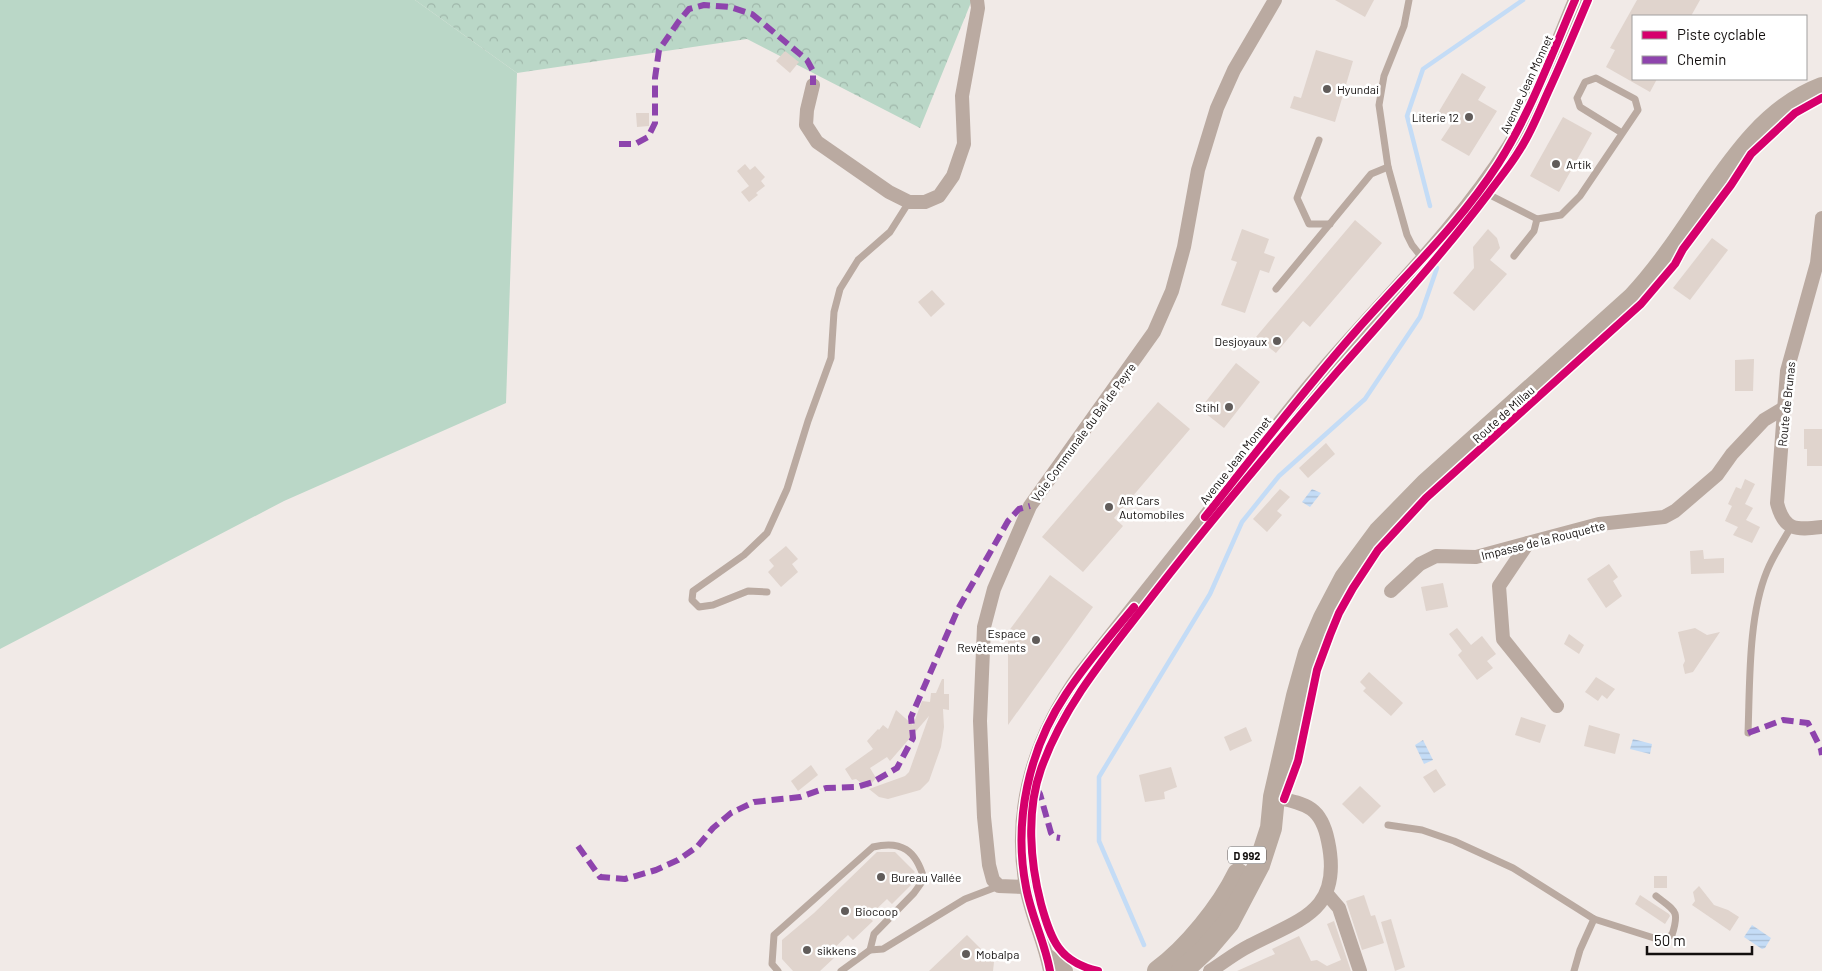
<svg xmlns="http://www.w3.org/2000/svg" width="1822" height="971" viewBox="0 0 1822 971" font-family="Barlow,sans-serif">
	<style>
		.grass { fill: #bad7c7 }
		.forest { fill: url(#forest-crowns) }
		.water { fill: url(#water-rules) }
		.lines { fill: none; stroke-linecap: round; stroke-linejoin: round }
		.stream { stroke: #c4dcf6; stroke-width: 4.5 }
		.building { fill: #e0d4cd }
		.lane { stroke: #baaaa1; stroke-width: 7 }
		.street { stroke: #baaaa1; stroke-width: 14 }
		.primary { stroke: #baaba1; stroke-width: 22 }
		.quiet { stroke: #8e44ad; stroke-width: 6; stroke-dasharray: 12 6; stroke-linecap: butt }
		.cycleway-casing { stroke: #fff; stroke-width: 11 }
		.cycleway { stroke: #d6006c; stroke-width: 8 }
		.poi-dot { fill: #615c5a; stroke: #fff; stroke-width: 2 }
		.labels { text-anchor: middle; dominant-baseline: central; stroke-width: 5; stroke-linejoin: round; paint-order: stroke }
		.shield { fill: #fff; stroke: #5a5756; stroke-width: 1 }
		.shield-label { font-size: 11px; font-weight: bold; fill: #130f0e }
		.street-label { font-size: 12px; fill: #130f0e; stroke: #fff }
		.poi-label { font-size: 12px; fill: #130f0e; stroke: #fff; text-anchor: start }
	</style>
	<defs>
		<pattern id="forest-crowns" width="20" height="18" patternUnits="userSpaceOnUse" patternTransform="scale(1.25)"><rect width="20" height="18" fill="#bad7c7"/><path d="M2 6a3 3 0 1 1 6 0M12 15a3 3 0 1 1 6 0" fill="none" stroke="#9fb7aa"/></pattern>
		<pattern id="water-rules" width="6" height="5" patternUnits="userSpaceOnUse" patternTransform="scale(1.25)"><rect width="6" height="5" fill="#c4dcf6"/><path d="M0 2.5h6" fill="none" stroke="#a8bcd2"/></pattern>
	</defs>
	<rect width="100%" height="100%" fill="#f1eae7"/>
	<polygon class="grass" points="0,0 415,0 517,73 506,403 284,501 0,649"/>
	<polygon class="forest" points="415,0 972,0 920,128 747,39 517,73"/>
	<g class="water">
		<polygon points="1312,489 1321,493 1310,507 1302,502"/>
		<polygon points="1633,739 1652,744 1650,754 1630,749"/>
		<polygon points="1423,740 1433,760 1424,764 1415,745"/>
		<polygon points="1752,925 1771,938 1765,948 1762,949 1744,937"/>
	</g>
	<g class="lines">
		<g class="stream">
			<polyline points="1430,206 1407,116 1423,69 1523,0"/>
			<polyline points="1144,945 1099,841 1099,777 1210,594 1242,522 1279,476 1365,399 1420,317 1437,268"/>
		</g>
	</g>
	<g class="building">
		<polygon points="1335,0 1374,0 1365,17"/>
		<polygon points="1637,0 1700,0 1691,16 1633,16 1633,79 1657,79 1650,92 1606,67 1615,50 1610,48"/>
		<polygon points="1316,50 1353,61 1335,122 1290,108 1294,96 1301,98"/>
		<polygon points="785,51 799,62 790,73 776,61"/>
		<polygon points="1462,73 1486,87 1478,100 1497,111 1469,156 1441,140 1453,122 1438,113"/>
		<polygon points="636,113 649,113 649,126 637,127"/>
		<polygon points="1563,117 1592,133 1559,192 1530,176"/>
		<polygon points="745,164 750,170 755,166 765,177 761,181 765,186 756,193 758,195 749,202 741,192 749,186 737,171"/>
		<polygon points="1355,220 1382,243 1310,327 1303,321 1276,353 1256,337"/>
		<polygon points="1242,229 1269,239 1264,253 1275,257 1269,273 1260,270 1245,313 1221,305 1237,262 1231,260"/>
		<polygon points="1488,229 1497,238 1500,248 1490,260 1507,274 1474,311 1453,293 1474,268 1473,247"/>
		<polygon points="1712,238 1728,250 1690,300 1673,288"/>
		<polygon points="932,290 945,304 931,317 918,302"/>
		<polygon points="1754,359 1753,391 1735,391 1735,360"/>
		<polygon points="1236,363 1260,382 1224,428 1200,409"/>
		<polygon points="1158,402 1190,429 1114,518 1123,526 1083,572 1042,537"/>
		<polygon points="1804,429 1822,429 1822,466 1807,466 1807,449 1804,449"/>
		<polygon points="1326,443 1335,454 1308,478 1299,468"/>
		<polygon points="1745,479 1755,484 1745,504 1753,508 1746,520 1760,527 1752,543 1733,535 1738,527 1725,521 1732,506 1728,504 1736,487 1741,489"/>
		<polygon points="1280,489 1290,497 1277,511 1282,515 1267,532 1253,519"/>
		<polygon points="786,546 798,559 792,564 798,572 781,587 768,572 774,566 769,560"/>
		<polygon points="1703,550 1704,559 1724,558 1724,573 1691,574 1690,551"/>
		<polygon points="1609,564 1618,577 1613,581 1622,596 1606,608 1587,579"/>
		<polygon points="1050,575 1093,607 1008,725 1008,632"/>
		<polygon points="1443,583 1448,607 1426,611 1421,587"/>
		<polygon points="1457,628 1471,645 1482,636 1496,654 1487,661 1493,668 1477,680 1458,655 1462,651 1449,634"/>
		<polygon points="1695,628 1707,635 1720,632 1693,672 1685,674 1683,665 1685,661 1678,632"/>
		<polygon points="1569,634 1584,645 1579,654 1564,644"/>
		<polygon points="1369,672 1403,703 1391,716 1363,691 1366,688 1360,682"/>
		<polygon points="1596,677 1615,689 1607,699 1602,695 1598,701 1585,692"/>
		<polygon points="942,679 944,679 944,694 949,694 949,710 943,709 944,727 941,747 929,781 920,790 888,799 879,797 869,789 905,776 909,772 929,716 890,761 887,757 870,768 876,778 868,788 856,779 852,780 845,769 873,749 867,741 878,729 879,730 883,725 888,729 896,710 913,725 922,701 930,702 931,693 936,693"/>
		<polygon points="1521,717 1546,725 1540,743 1515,735"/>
		<polygon points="1589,725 1620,734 1615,754 1584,746"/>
		<polygon points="1246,727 1252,741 1230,751 1224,737"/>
		<polygon points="811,765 818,775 798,791 791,781"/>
		<polygon points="1171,767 1177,787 1164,792 1165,799 1145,802 1139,775"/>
		<polygon points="1436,769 1446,785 1434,793 1423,777"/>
		<polygon points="1360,786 1381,806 1363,824 1342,804"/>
		<polygon points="877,852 895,852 915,872 907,880 911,885 892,904 887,899 868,917 873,921 853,940 848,935 830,952 835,957 820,971 793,971 782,959 782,940 814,913"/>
		<rect x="1654" y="876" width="13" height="12"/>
		<polygon points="1699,886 1714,905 1728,910 1739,917 1730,931 1692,905 1695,901 1693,892"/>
		<polygon points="1364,895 1371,916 1375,915 1384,943 1362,950 1346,901"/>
		<polygon points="1640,895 1669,914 1670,916 1665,924 1635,904"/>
		<polygon points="1391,919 1405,967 1395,971 1381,922"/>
		<polygon points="1334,921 1351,971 1237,971 1275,954 1272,949 1299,936 1311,961 1317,960 1327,966 1341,960 1327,924"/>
		<polygon points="967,935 994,962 993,971 929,971"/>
	</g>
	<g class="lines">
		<g class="lane">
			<polyline points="1409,0 1404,26 1384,76 1379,105 1388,167 1407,235 1412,245 1423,259"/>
			<polyline points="1319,140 1297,198 1309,224 1330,224"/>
			<polyline points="1480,190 1537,219 1561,215 1580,196 1638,110 1635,99 1596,78 1585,82 1577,98 1580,107 1622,133"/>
			<polyline points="1514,256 1534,231 1537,219"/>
			<polyline points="1276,289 1371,174 1388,167"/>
			<polyline points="767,592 748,591 713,605 699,607 692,600 693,591 744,555 767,533 787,489 808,421 831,358 834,312 840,289 858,260 890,232 909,202"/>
			<path d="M1748,733C1750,683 1748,617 1767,571C1773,556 1783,541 1791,527"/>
			<path d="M1388,825L1422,830L1454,841L1513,868L1594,919L1654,938L1663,939L1672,935C1680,910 1675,911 1656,896"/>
			<path d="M778,971L772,964L774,935L873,847C901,840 916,850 924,879L914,893L874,934L870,950"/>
			<polyline points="841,971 870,950 883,949 965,899 999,886"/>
			<polyline points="1574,971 1580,950 1594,919"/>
		</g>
		<g class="street">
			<polyline points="813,85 807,110 806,125 817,142 889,192 909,202 925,202 939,196 953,176 964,144 962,96 978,8 977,0"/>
			<path d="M1822,218L1817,263L1787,371L1777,503C1784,531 1796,530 1822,527"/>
			<polyline points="1528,543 1499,586 1503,639 1557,706"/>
			<polyline points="1391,591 1420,564 1436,556 1476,557 1599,524 1664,517 1675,511 1717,475 1732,454 1764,420 1784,408"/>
			<polyline points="1026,887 999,886 993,880 989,865 984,817 980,721 984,627 994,589 1030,506 1154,332 1172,291 1184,247 1198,170 1217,108 1234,70 1275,0"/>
			<polyline points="1327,894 1339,908 1360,971"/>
			<polyline points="1047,955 1061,965 1066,971"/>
			<path d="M1050,971C1045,942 1031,916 1026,886C1012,809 1035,736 1080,674C1130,611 1180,548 1230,485C1260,448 1289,409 1320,373C1384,298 1456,230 1509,146C1537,100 1554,49 1575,0"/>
			<path d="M1210,971C1223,963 1235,953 1249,946C1300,919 1343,912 1328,841C1321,806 1306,804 1274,797"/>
		</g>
		<g class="primary">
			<path d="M1158,971C1188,949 1222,907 1238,874"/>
			<path d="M1182,971L1206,949L1229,922L1259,865L1271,828L1274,797L1297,696L1309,653L1324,618L1345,578L1379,532L1426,484L1633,298C1660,269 1682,236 1704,203C1735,158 1769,108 1822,88"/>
		</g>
		<g class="quiet">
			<polyline points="619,144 635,144 648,137 655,123 655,78 659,50 679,21 689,9 704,5 730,7 752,14 807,60 813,71 813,85"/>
			<polyline points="1748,733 1783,720 1808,723 1821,749 1822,755"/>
			<polyline points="1037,789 1040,794 1051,833 1054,837 1060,838"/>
			<polyline points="578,846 600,877 625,879 656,870 678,860 697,847 713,828 731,813 754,802 800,797 826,788 857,787 873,782 897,768 913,738 911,717 958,609 1008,521 1019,509 1030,506"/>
		</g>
		<defs>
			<g id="cycleway">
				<path d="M1205,517C1255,454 1303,391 1356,331C1404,276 1458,226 1498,164C1531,112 1551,56 1575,0"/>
				<polyline points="1284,799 1298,761 1317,670 1330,635 1339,613 1353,588 1378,550 1426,498 1641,304 1675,264 1683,249 1731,185 1751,154 1795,113 1822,98"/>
				<path d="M1050,971C1045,942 1031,916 1026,887C1013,821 1029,749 1066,694C1086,663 1111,635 1134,607"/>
				<path d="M1098,971C1059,962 1051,940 1041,904C1030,862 1026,811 1041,769C1065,702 1110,651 1153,595C1212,519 1275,444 1338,371C1389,313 1441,256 1488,194C1498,180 1510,166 1519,151C1531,133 1539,112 1548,92C1562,62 1575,31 1588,0"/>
			</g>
		</defs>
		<use href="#cycleway" class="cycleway-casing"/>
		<use href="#cycleway" class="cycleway"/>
	</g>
	<g class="poi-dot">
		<circle cx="1327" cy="89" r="5"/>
		<circle cx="1469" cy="117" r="5"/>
		<circle cx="1556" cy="164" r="5"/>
		<circle cx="1277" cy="341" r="5"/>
		<circle cx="1229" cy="407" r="5"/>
		<circle cx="1109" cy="507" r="5"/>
		<circle cx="1036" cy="640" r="5"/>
		<circle cx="881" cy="877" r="5"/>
		<circle cx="845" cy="911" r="5"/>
		<circle cx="807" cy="950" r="5"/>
		<circle cx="966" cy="954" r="5"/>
	</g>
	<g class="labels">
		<rect class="shield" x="1228" y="846.5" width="38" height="17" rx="4"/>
		<g class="shield-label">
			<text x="1247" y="855">D 992</text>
		</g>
		<g class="street-label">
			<text transform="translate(1526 84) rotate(-65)">Avenue Jean Monnet</text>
			<text transform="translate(1786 404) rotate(-84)">Route de Brunas</text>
			<text transform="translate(1503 414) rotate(-42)">Route de Millau</text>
			<text transform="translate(1083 432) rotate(-54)">Voie Communale du Bal de Peyre</text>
			<text transform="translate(1235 460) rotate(-52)">Avenue Jean Monnet</text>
			<text transform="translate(1543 540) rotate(-14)">Impasse de la Rouquette</text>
		</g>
		<g class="poi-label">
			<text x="1337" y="89">Hyundai</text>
			<text x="1459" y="117" text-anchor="end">Literie 12</text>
			<text x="1566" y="164">Artik</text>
			<text x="1267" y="341" text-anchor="end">Desjoyaux</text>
			<text x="1219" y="407" text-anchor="end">Stihl</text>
			<text x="1119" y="500">AR Cars<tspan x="1119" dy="14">Automobiles</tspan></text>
			<text x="1026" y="633" text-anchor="end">Espace<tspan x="1026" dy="14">Revêtements</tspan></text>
			<text x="891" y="877">Bureau Vallée</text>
			<text x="855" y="911">Biocoop</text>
			<text x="817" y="950">sikkens</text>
			<text x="976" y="954">Mobalpa</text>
		</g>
	</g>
	<rect x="1632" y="15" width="175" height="65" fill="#ffffff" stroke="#a19f9f"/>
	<rect x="1642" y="31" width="25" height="8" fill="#d6006c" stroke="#a19f9f"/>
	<text x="1677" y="40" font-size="15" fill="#130f0e">Piste cyclable</text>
	<rect x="1642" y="56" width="25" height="8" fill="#8e44ad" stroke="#a19f9f"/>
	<text x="1677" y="65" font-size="15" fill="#130f0e">Chemin</text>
	<path d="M1647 946v8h105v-8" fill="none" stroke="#130f0e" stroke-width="2.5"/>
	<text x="1654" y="946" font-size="15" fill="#130f0e" stroke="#ffffff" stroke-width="4" paint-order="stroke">50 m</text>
</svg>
